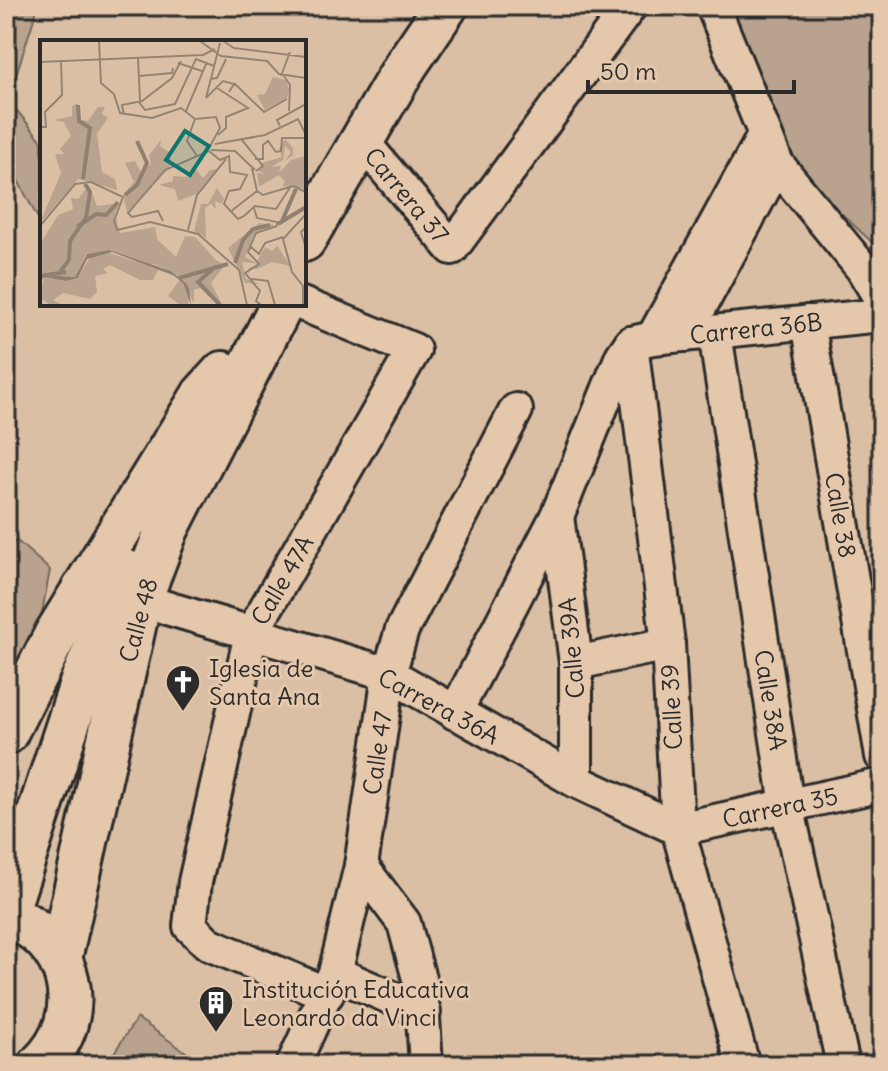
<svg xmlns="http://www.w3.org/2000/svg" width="888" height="1071" viewBox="0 0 888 1071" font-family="Delius,sans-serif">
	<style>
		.green { fill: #baa38e; stroke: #72675c; stroke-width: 2 }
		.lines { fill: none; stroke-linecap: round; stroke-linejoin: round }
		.minor-casing { stroke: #2b2b2b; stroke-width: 38 }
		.major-casing { stroke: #2b2b2b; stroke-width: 48 }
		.minor { stroke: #e5c8ac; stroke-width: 32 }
		.major { stroke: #e5c8ac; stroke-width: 42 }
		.labels { text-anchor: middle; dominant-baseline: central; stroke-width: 6; stroke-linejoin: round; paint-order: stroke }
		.street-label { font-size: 24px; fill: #2b2b2b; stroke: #e5c8ac }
		.poi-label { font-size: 24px; fill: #2b2b2b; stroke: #e5c8ac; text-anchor: start }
		.inset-river { fill: none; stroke: #8f8071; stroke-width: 4 }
		.inset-road { fill: none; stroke: #948474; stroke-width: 2 }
		.view { fill: #0f766e; fill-opacity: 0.15; stroke: #0f766e; stroke-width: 4 }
		.inset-edge { fill: none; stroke: #2b2b2b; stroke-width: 4 }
	</style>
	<rect width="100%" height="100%" fill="#dabfa4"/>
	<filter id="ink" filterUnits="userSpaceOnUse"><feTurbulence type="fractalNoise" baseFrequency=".0125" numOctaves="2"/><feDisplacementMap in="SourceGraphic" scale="16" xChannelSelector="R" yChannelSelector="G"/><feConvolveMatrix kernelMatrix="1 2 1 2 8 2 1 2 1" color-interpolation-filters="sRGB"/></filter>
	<g filter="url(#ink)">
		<g class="green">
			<polygon points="6,6 38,6 8,100 42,141 42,226 12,169 6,164"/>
			<polygon points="720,6 882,6 882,244 876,246 779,155"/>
			<polygon points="16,540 50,570 38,634 6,692 6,552"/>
			<polygon points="137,1018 204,1065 106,1065"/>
		</g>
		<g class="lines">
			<defs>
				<g id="minor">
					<polyline points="713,6 777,164 862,268 882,301"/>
					<polyline points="362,141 452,248 630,6"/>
					<polyline points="302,304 414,350 251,634 195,882 190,926 209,944 327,994"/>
					<polyline points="808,322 882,756"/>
					<polyline points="715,333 787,805 843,1065"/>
					<polyline points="685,335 777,164"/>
					<polyline points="653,338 764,136"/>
					<polyline points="631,343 668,644 678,829 743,1065"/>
					<polyline points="631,343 653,338 882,315"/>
					<polyline points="557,516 576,663 576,781"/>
					<polyline points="140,600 389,674 576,781 678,829"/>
					<polyline points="576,663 668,644"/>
					<polyline points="455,713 557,516 622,356 631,343"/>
					<polyline points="678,829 882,785"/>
					<polyline points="361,866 404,923 421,986 426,1065"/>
					<polyline points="335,973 424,1012"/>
					<polyline points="293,1065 335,973 361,866 389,674 402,630 516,410"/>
				</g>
				<g id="major">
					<polyline points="304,240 406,65 446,6"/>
					<polyline points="6,733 56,634 203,395 223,373"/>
					<polyline points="6,914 83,678 127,572"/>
					<path d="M6,915C72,938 92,1015 40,1065"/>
					<polyline points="60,959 140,600 167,529 282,304"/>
				</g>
			</defs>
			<use href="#minor" class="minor-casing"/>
			<use href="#major" class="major-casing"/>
			<use href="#minor" class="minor"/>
			<use href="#major" class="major"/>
		</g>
	</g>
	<defs>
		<symbol id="church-pin" viewBox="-11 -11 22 30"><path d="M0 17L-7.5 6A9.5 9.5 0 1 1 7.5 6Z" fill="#2b2b2b" stroke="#e5c8ac"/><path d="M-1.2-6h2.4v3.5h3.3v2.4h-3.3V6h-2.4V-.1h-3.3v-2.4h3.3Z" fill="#fff"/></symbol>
		<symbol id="building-pin" viewBox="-11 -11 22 30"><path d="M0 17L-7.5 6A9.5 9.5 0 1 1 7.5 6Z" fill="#2b2b2b" stroke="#e5c8ac"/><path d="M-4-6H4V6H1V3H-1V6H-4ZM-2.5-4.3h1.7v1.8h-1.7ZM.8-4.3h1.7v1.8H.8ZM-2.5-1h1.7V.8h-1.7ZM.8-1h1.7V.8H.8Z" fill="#fff"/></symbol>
	</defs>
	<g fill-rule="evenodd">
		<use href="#church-pin" x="163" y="662" width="40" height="54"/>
		<use href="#building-pin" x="196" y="983" width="40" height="54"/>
	</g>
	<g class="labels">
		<g class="street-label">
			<text transform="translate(407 195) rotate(50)">Carrera 37</text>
			<text transform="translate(756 328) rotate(-6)">Carrera 36B</text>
			<text transform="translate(841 515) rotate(80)">Calle 38</text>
			<text transform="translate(282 580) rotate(-60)">Calle 47A</text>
			<text transform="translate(138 620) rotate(-75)">Calle 48</text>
			<text transform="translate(571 648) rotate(-95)">Calle 39A</text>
			<text transform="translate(771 700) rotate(81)">Calle 38A</text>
			<text transform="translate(439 706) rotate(28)">Carrera 36A</text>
			<text transform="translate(671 707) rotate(-93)">Calle 39</text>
			<text transform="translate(377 753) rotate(-82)">Calle 47</text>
			<text transform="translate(780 807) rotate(-12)">Carrera 35</text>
		</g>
		<g class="poi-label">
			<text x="209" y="668">Iglesia de<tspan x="209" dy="28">Santa Ana</tspan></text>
			<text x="242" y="989">Institución Educativa<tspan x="242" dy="28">Leonardo da Vinci</tspan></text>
		</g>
	</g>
	<g transform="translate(40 40)">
		<rect width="266" height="266" fill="#dabfa4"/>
		<path d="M233,37L246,40L249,50L247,58L225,70L217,55L225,54ZM37,63L41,80L48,81L58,67H65L62,74L68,78L57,94L62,132L75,139L77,150L38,139L0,183L21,133L15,114H24L20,109L31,96L24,82L14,80L32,76V66ZM245,99L253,108V115L245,121L251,112L245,106L243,120L231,127L241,126L239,133L251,120L265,116L266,149L242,146L245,142L239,135L219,147L217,133L225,134L218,131L222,123L242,117L239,109ZM121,100L120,106L131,113L130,127L87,172L83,155L94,142L85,123L95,121L101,132L111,124L109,115ZM153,126L163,138L170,130L177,129L156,154L138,161L135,149L119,145L133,141V136L146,137ZM49,145L57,166L81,163L75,173L80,193L115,187L117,199L136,217L145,196L155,197L176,220L190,227L185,225L171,243L182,265L160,248L154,250V263L142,241L149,257L148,265H140L128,256L141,238L131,231L114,224H103L124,229L135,236L118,230L113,240H100L70,225L63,229L68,233L55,236L57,252L50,259L23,253L13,260L23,265H10L0,258L4,237L26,241L38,238L50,217L67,212L99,223L69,210L46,214L35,237L4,235L0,238V204L18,175L33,169L31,158L38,159ZM177,148L184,159L182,164L175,161L176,169L171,164L165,168L166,198L154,191L161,164H168ZM219,183L235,185L215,193L205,217L216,223L225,207L232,211L237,206L251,226L232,222L217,229H210L207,236L209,228L221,224L202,222L206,239L221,244L205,243L188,208Z" fill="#baa38e"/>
		<path d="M69,210L131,231L146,243L149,248L151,265L143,243L133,235L72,212L47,219L38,238L26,241L4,237L0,243L4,235L35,237L47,214Z" fill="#8f8071"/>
		<path class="inset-river" d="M38,65L39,81L50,88L43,139M85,155L97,145L107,123L97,101M242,181L256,149M238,184L266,167M37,187L56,174L66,175L78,162M195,223L203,200L213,189L230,185M176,226L158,242L180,265M20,232L29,220L30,201L46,178L50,152L45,144M0,236L26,232M139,238L188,224"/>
		<path class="inset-road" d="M59,1L61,43L74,54L80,73L112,78L141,68L155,79L176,77L180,88L170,106M160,1L181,16L227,21L239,34L266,38M183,1L194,8L266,17M98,17L100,61M0,22L163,15L175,9M138,23L162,31M99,36L132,33L133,28M241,36L250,12M244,36L250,45L249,71M170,39L177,38L186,19M194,43L224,72L247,59M177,48L208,68L186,77V88L178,95M166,58L180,3M166,58L183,41L194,44L189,52M99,62L105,70L135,64L156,19L174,26M146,71L167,22M0,75L1,87H6L5,72L22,55L21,20M84,75L82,65L102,61L132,38L141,21M155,79L147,101L157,116M240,86L237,80L266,64M202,100L223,126L216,131M175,104L225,95L258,79L266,95M171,110L195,111L215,130M169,111L180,120L189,116L190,132L207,135L200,149L189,151L184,164L198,179L204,176M215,119H223V105L228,101L236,112L241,111L242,98H266M212,128L217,151L223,155L253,146L266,152M214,168L217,178L237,182V186M190,172L217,151M204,176L215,166L236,169L251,146M123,181L118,171L92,177L88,173L125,130L169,111M0,186L35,144L51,142L83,157L74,181L77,190L110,182L158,194L199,230L207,265M266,187L261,192L266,209M148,190L157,155L186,119M211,207L219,214L225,203L243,197M211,239L228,241L235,265M221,265L216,261L220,251L205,233L219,224L208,212L216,193L237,186M263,265V246L252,232L243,199L266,174"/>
		<path class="view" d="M145,91L169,106L150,135L126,120Z"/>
		<rect width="266" height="266" class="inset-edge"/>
	</g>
	<rect width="888" height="1071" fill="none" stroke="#e5c8ac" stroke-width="32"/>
	<rect x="16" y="16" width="856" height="1039" fill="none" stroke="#2b2b2b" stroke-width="3" filter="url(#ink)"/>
	<path d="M588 80v12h206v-12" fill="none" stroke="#2b2b2b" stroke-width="4"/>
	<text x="600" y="80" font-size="24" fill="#2b2b2b" stroke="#e5c8ac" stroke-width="6" paint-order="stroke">50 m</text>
</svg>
